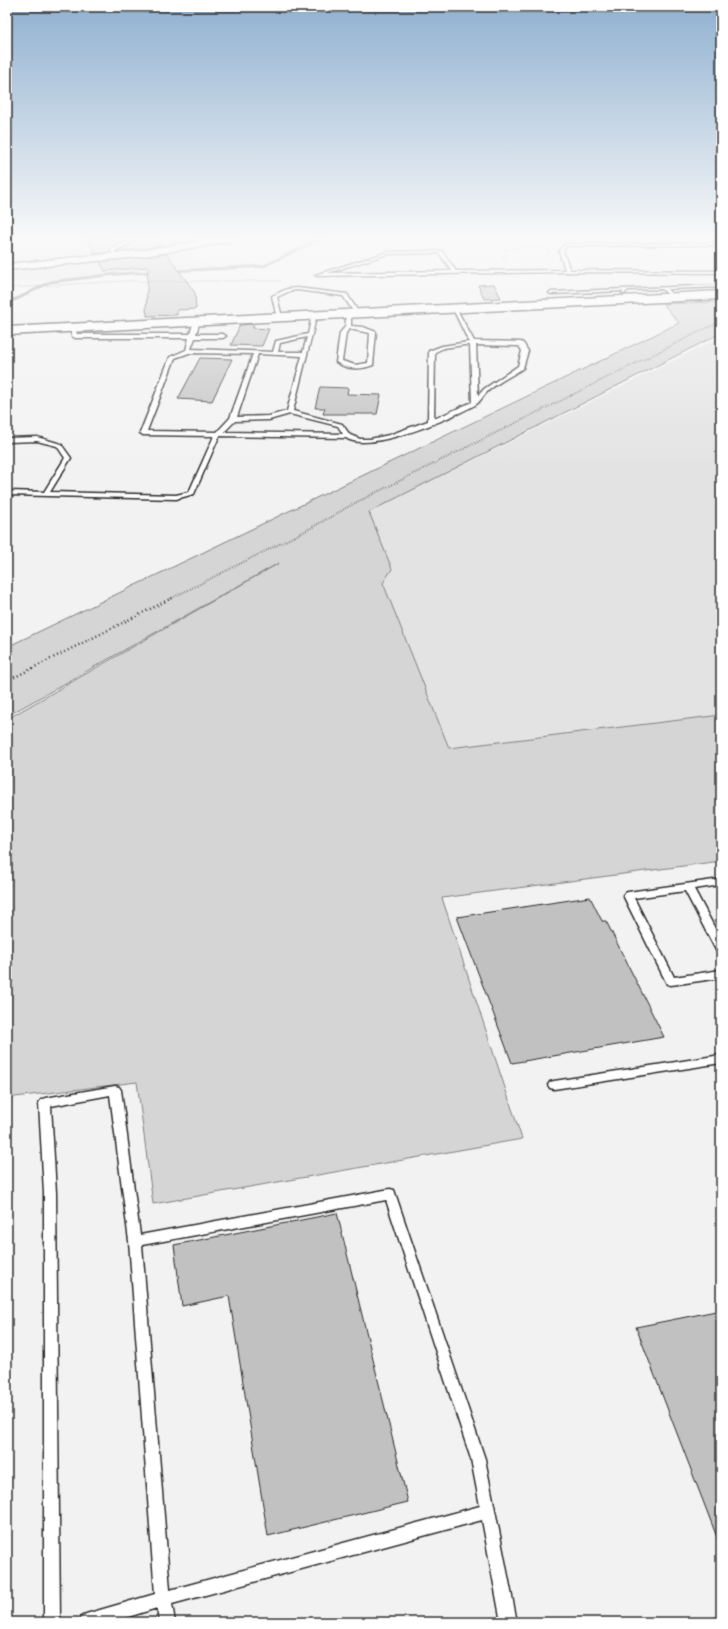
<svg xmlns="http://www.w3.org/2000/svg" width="728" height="1629" viewBox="0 0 728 1629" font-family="Delius,sans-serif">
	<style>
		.built { fill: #e3e3e3 }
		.green { fill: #d5d5d5; stroke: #808080 }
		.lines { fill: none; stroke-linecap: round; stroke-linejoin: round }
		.stream { stroke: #787878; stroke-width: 3 }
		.building { fill: #c1c1c1; stroke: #2b2b2b }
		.service-casing { stroke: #2b2b2b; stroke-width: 3 }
		.minor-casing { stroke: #2b2b2b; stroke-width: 3 }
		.secondary-casing { stroke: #2b2b2b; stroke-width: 3 }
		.path-far2 { stroke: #2b2b2b; stroke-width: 1.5; stroke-dasharray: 0.5 1.5; stroke-linecap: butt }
		.path-far1 { stroke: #2b2b2b; stroke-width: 2; stroke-dasharray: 0.5 2; stroke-linecap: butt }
		.path { stroke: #2b2b2b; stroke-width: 2.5; stroke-dasharray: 1 3; stroke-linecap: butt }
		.service { fill: #fff; fill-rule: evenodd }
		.minor { fill: #fff; fill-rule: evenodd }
		.secondary { fill: #fff; fill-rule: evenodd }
	</style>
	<rect width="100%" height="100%" fill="#f2f2f2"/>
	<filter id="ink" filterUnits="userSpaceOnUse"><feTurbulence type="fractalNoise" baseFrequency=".025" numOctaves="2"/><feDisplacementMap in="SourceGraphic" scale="8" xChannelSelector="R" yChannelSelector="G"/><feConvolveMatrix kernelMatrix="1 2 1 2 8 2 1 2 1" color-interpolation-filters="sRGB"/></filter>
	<g filter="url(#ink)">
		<g class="built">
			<polygon points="7,238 186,238 189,239 188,243 146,249 7,263"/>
			<polygon points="190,253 214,267 105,274 7,284 7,272"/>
			<polygon points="721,337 721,715 449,748 383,583 369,512"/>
		</g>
		<polygon class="green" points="721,302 721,333 369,512 392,569 383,583 449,748 721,715 721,861 442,898 522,1139 153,1204 137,1082 7,1098 9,943 7,943 7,719 279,563 7,716 7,647 679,323 663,304"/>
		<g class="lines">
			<g class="stream">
				<polyline points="173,271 264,266 322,238"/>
				<polyline points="7,302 19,298 50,282 116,274 154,272"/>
			</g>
		</g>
		<g class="building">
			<polygon points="86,238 131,238 110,248 110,252 95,254"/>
			<polygon points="140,238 156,238 161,246 117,252"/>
			<polygon points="167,254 195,293 196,309 177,310 177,315 147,316 147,312 146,312 148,267 105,271 100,262"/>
			<polygon points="494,284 501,298 484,299 478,285"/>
			<polygon points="253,324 253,328 269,329 262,346 231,345 240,325"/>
			<polygon points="200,358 232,359 212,401 178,399"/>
			<polygon points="320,387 348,388 347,394 381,395 377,414 323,414 325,408 315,408"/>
			<polygon points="590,897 602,921 606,921 664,1037 512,1063 457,917"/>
			<polygon points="337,1213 408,1502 268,1536 229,1296 182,1306 174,1245"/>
			<polygon points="721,1310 721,1544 720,1545 636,1327"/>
		</g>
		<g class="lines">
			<defs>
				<g id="service">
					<polygon points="134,238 139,238 115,251 116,257 112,258 111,249"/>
					<path d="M721,243V245L566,246L563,251L570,270L721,271V273L568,272L317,276L315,275L388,252L442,251L456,271L565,270L559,251L565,244ZM439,253L452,271L327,273L388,254Z"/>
					<polygon points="721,285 721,287 667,289 674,297 672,298 662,289 628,290 624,294 622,293 623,291 551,294 549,293 551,292"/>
					<polygon points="297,288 347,294 359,313 355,314 343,296 297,290 290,291 277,297 282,317 277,318 272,296 287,289"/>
					<path d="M452,307L456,308L474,341L521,342L523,343L528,351L523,368C512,376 497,382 487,392C483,396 480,402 475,405C451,418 369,454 346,438L220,436L218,439L194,494L176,499L7,495V491L44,492L65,458L57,446L37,441L7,442V438L37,437L61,444L71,458L50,492L176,495L189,492L214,436L143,435L140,433L170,357L186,350L189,338H75L72,336L69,326H73L77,334H190L194,321L197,319L200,321L196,334H223L226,336L223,338H195L191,349L273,352L276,341L308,334L312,315L317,314L293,411L342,424L350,435L360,439H370L389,435L428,421L429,351L442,346L469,342ZM307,337L303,352H278L280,343ZM464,345H470L472,402L434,419L435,352L444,348ZM476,345L519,346L522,351L518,366L484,389L478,396ZM189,353L253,354L230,418L217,432L147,431L175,358ZM258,354L302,356L287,411L269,416L237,417ZM290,414L338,426L343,434L224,432L235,421L269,420Z"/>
					<path d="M349,312L351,313V326L363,327L376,332L373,365C361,370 347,370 336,362L340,333L345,327L347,313ZM349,329L370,333L368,363L355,365L342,361L346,333Z"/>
					<polygon points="721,879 721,885 694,889 721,940 721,953 717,952 685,891 634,898 674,977 721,970 721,978 671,985 667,984 623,895 625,893 628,892"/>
					<polygon points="721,1055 721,1063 554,1089 550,1088 548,1085 550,1082 554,1081"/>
					<path d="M115,1086L119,1087L121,1090L140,1235L390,1189L394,1190L485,1459L517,1622H501L482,1520L172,1604L175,1622H159L157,1608L112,1622H78L81,1617L86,1614L155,1594L129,1241L110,1095L51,1106L56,1193L60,1622H44V1193L39,1103L41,1100L45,1098ZM386,1200L471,1459L480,1506L170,1590L142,1245Z"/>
				</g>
				<polygon id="minor" points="217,238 236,238 232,241 138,257 7,270 7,264 138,251"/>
				<polygon id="secondary" points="721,291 721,299 7,335 7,327"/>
			</defs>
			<use href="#service" class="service-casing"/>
			<use href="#minor" class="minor-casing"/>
			<use href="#secondary" class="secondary-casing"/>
			<g class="path-far2">
				<polyline points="506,260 503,259 505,250 525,247 546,248 551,254"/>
				<polyline points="7,288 125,281 281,281"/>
				<polyline points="570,396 721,321"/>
			</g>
			<polyline class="path-far1" points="170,599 311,528 353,504 572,395"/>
			<polyline class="path" points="7,681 172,598"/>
			<use href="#service" class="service"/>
			<use href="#minor" class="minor"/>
			<use href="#secondary" class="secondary"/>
		</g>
	</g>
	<linearGradient id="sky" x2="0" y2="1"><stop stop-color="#8fb0d0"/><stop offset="0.51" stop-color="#f9f9f9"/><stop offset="1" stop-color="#f9f9f9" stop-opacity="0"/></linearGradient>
	<rect width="728" height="466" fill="url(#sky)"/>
	<rect width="728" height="1629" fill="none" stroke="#fff" stroke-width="24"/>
	<rect x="12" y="12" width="704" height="1605" fill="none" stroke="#2b2b2b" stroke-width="1.5" filter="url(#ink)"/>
</svg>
